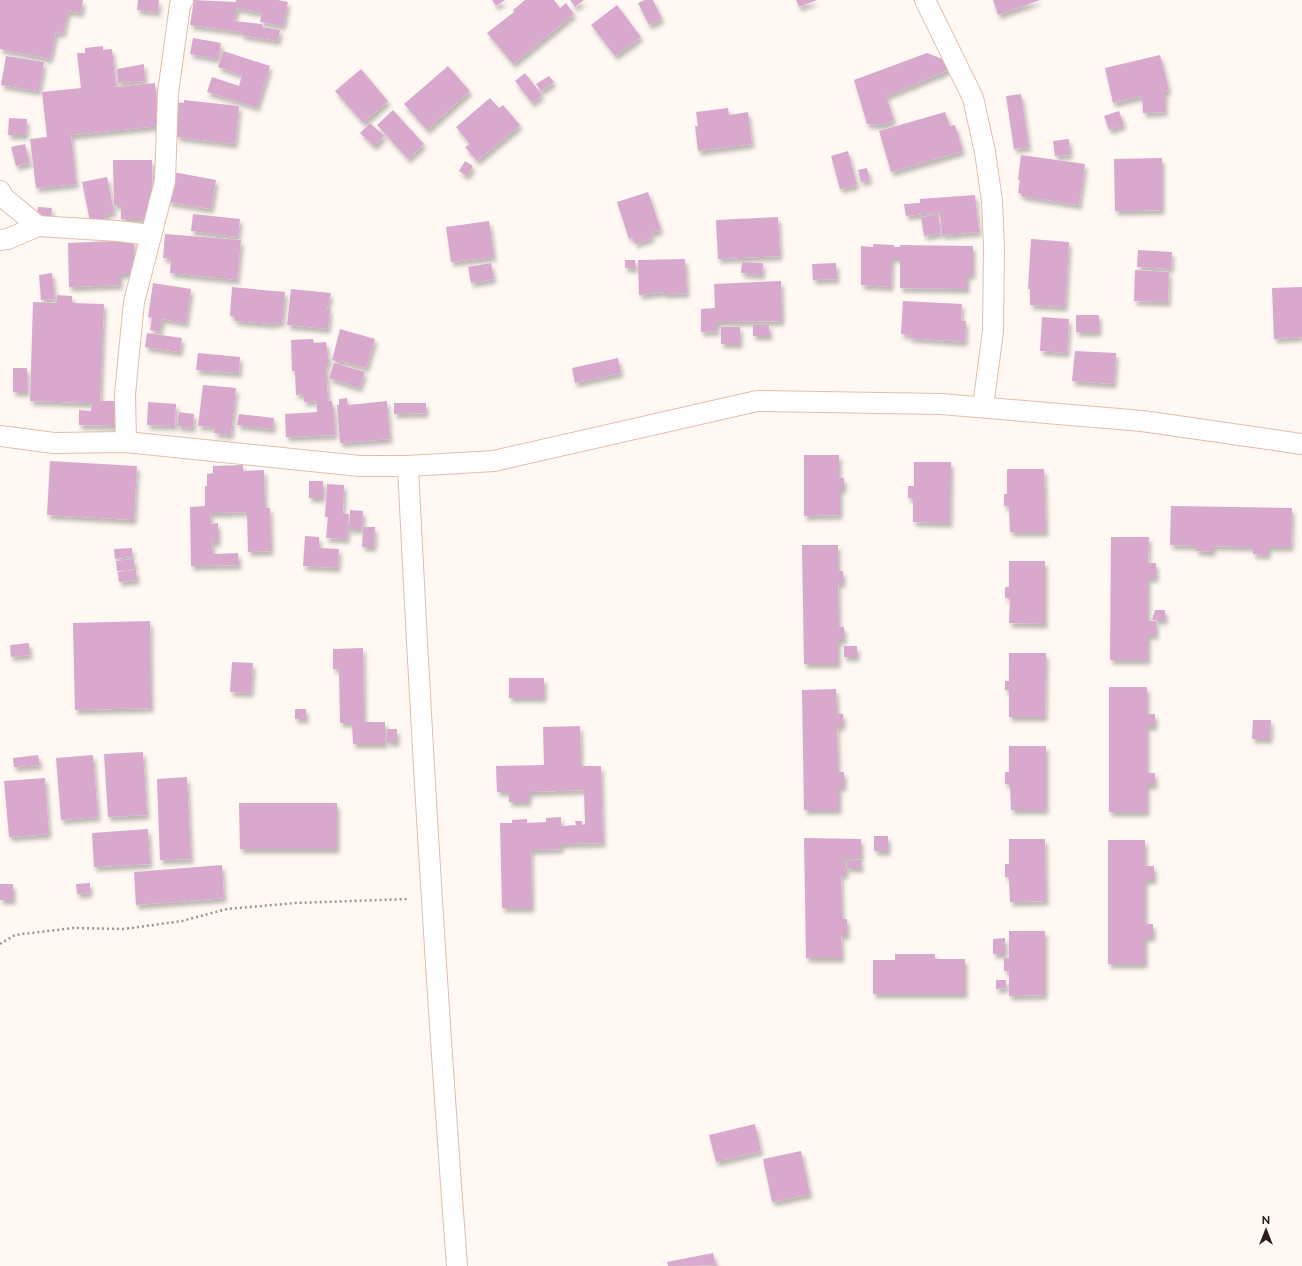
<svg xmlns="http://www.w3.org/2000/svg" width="1302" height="1266" viewBox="0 0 1302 1266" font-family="Raleway,sans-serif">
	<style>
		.building { fill: #d8a9cd; filter: url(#shadow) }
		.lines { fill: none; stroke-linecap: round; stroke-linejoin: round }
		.street-casing { stroke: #e1bea9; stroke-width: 22 }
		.path { stroke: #9e948e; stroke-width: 2.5; stroke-dasharray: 2 3; stroke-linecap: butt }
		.street { stroke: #fff; stroke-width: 20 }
	</style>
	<defs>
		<filter id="shadow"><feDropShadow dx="2.5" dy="4.5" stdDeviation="2" flood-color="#0004"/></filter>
	</defs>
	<rect width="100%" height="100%" fill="#fff8f3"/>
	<g class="building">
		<polygon points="0,0 83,0 81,13 68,11 63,34 56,32 50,59 0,49"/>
		<polygon points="138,0 159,0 158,12 137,10"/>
		<polygon points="194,0 236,2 236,0 278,0 288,2 283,26 260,22 262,13 237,8 234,21 262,24 262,27 280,30 278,41 241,35 242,32 190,25"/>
		<polygon points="492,0 505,0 496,6"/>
		<polygon points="525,0 554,0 560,8 566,3 574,14 513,64 487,33 514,12 513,10"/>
		<polygon points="570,0 584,0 575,7"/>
		<polygon points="645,0 653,0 662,19 649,25 638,3"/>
		<polygon points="796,0 817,0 799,7"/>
		<polygon points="993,0 1040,0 998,15"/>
		<polygon points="617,5 641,37 615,56 591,25"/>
		<polygon points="193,38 221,43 218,59 190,54"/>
		<polygon points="103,46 103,50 112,49 116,87 155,83 159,126 71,135 76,184 36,188 30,139 47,137 42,92 81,88 77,53 85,53 85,48"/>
		<polygon points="223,51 270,66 257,107 207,92 212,77 239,86 242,75 218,67"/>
		<polygon points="927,53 945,60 949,70 886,96 894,120 883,125 867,124 854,80"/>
		<polygon points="1160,55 1169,90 1165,91 1165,112 1143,113 1142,96 1113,103 1105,68"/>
		<polygon points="6,56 44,62 39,91 1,85"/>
		<polygon points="144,64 145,81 118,83 117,69"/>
		<polygon points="448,66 470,91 427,130 404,104"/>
		<polygon points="361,69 388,101 363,123 335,91"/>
		<polygon points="525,73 542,95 532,103 515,81"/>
		<polygon points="549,76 554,82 541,91 536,84"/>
		<polygon points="1021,94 1029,147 1014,149 1006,96"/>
		<polygon points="490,98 499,108 503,105 520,125 477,161 465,147 470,144 456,127"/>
		<polygon points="184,100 239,106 235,144 177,137 177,132 172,132 176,102 184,103"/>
		<polygon points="728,108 729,115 748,112 752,144 698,151 695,126 698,126 696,112"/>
		<polygon points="393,110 424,144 408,159 377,125"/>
		<polygon points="1119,111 1124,125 1109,130 1104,116"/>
		<polygon points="945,112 950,126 955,125 963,151 891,172 879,131"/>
		<polygon points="9,118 27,119 26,135 8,135"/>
		<polygon points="370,123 384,136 374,146 360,133"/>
		<polygon points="1069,139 1070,155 1055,156 1053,141"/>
		<polygon points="25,144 30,163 16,166 11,147"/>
		<polygon points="848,151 857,185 840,189 831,156"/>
		<polygon points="1021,155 1085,164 1079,205 1022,196 1022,194 1018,193 1020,180 1018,180"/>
		<polygon points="1162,158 1162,210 1115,211 1114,159"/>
		<polygon points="113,160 152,160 153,219 121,219 121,205 114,205"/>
		<polygon points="465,161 473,166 467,176 459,171"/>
		<polygon points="867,168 870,180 861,182 858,170"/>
		<polygon points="173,172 216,180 211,209 168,202"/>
		<polygon points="107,177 114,212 106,214 107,218 90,221 82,182"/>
		<polygon points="648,192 661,230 651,233 652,238 635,244 633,237 629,239 617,202"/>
		<polygon points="975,195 979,232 942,235 940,212 906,216 904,204 920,203 920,199"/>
		<polygon points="38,207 52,208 51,216 37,216"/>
		<polygon points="193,214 240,219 238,237 191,231"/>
		<polygon points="938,214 941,233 924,236 921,217"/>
		<polygon points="778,217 780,256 718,259 716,220"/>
		<polygon points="489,221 494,257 451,262 446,227"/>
		<polygon points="165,234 241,240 237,280 170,273 171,259 163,258"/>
		<polygon points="1031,239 1069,242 1065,307 1030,305 1030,289 1028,289"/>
		<polygon points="134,240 135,274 120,274 120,285 69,287 68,243"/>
		<polygon points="873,244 894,245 894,247 900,247 900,245 973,246 973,275 967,275 967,289 900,288 900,258 892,258 891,287 861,285 861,246 873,247"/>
		<polygon points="1138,250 1172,252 1171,269 1137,267"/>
		<polygon points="685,259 687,293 664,294 664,292 639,295 638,260"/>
		<polygon points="625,260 635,260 636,268 625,268"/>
		<polygon points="742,262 763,263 762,275 741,273"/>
		<polygon points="491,263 494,279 471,283 468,267"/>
		<polygon points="836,263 837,279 813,280 812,264"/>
		<polygon points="1135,270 1169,272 1168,302 1134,301"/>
		<polygon points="52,273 55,299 41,300 39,275"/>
		<polygon points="781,281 782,321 717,322 717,331 701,332 701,309 715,308 714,284"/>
		<polygon points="153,283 191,289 186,323 162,319 160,332 150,330 152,318 148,317"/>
		<polygon points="232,287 285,292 282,323 276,322 275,324 235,321 235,317 230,316"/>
		<polygon points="1302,287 1302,337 1274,339 1272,288"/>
		<polygon points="291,289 331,293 327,309 330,309 328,329 287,325"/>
		<polygon points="57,295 72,296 72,303 104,304 100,401 118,401 117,426 79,425 79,410 91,411 92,403 30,401 33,302 56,303"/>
		<polygon points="903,301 962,304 961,321 966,321 965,342 909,338 910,335 901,334"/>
		<rect x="1076" y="315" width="23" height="17"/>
		<polygon points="1042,317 1069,319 1067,353 1040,351"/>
		<polygon points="753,325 769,325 770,336 753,336"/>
		<rect x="721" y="327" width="19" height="17"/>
		<polygon points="340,329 375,339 366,368 341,361 341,363 332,360"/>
		<polygon points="147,333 182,338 180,352 145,347"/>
		<polygon points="313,339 314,343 326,342 329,363 326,364 328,401 332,401 333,409 334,409 335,435 286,437 285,414 317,412 317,401 304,402 303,394 296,395 295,371 292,371 291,340"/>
		<polygon points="1075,351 1116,353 1114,384 1072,381"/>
		<polygon points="198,353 240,357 239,373 196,370"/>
		<polygon points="618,358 621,373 575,383 572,368"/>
		<polygon points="334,363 365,372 359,388 329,378"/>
		<rect x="13" y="368" width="14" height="24"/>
		<polygon points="203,385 236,388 231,435 214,433 215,427 198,426"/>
		<polygon points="347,398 348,405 387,401 390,439 340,443 337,405 339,405 339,399"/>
		<polygon points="148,402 176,404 175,426 147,425"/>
		<polygon points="394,403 426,403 426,413 394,414"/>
		<polygon points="179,412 194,414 193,428 177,426"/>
		<polygon points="239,414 274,418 273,429 237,425"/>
		<polygon points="804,455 839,455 839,478 844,478 844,489 840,489 840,515 804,516"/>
		<polygon points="50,461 137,466 134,520 47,515"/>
		<polygon points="914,462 951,462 950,523 913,522 913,498 908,498 908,486 914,486"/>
		<polygon points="243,465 243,471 264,470 265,508 270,508 271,551 248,552 247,512 210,513 211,524 218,523 218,542 212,542 213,554 238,553 239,565 191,566 190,507 205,506 205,486 207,486 207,474 213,473 213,466"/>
		<polygon points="1007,469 1044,469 1046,532 1010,532 1009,506 1004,506 1004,494 1007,494"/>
		<rect x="309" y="481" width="14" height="17"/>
		<polygon points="327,484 344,485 343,514 349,514 347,539 326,538 328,517 325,517"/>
		<polygon points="1171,506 1292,508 1291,547 1268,547 1268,555 1253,554 1253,547 1213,546 1213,552 1196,551 1196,546 1170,545"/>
		<polygon points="350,510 363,511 362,529 349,529"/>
		<polygon points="363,527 375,527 374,547 362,547"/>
		<polygon points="305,536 319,537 319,548 339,549 338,568 303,566"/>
		<polygon points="1111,537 1149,537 1148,563 1156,563 1156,578 1148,578 1148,621 1156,621 1156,635 1148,635 1148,660 1110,660"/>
		<polygon points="802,545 838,545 838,571 843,571 843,583 838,583 839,627 844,627 844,640 838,640 838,664 804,664"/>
		<polygon points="132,548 132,557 115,559 114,549"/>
		<polygon points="134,559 135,569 117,571 116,561"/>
		<polygon points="1009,561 1045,561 1045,624 1009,623 1010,598 1005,598 1005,587 1009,587"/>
		<polygon points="136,570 137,580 119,582 118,572"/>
		<polygon points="1155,610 1165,610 1165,620 1152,620"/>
		<polygon points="150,621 151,708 75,710 73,623"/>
		<polygon points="29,643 30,655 11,657 10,645"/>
		<rect x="844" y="646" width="13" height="11"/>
		<polygon points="363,648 364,722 385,722 385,744 353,744 352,723 340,723 339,669 333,669 333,649"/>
		<polygon points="1009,653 1046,653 1045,717 1009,717 1009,690 1005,690 1005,681 1009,681"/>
		<polygon points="232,662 253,663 251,693 230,692"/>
		<rect x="509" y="678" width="35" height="20"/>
		<polygon points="1109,687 1147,687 1147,714 1155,714 1155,726 1147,726 1147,773 1155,773 1155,785 1147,785 1147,812 1109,812"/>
		<polygon points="836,689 837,714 843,714 843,726 837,726 838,772 844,772 844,787 839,787 839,810 804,810 802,690"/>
		<rect x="295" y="709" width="11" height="10"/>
		<polygon points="1253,720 1271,720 1270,739 1252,739"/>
		<polygon points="580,726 581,766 601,766 603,843 561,844 561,849 531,850 532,908 502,908 500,823 512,823 512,820 527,819 527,823 546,822 546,818 561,817 561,826 576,825 575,821 582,821 582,825 585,824 584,790 529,792 529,802 509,802 509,792 497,792 496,766 544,765 543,727"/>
		<rect x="387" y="729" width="10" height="13"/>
		<polygon points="1009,746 1046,746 1046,810 1011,810 1010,784 1005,784 1005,772 1009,772"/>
		<polygon points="143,752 147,815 108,817 104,754"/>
		<polygon points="38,755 40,765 14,767 13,758"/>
		<polygon points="93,755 98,817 61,820 56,758"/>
		<polygon points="187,777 191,859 160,860 157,779"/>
		<polygon points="45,778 49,834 9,837 4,781"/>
		<polygon points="239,803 337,803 337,849 240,849"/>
		<polygon points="148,829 150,864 94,867 92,833"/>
		<rect x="874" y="836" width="14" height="15"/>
		<polygon points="804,838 861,839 861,858 840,858 840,861 846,861 846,874 841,874 842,919 847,919 847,935 841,935 842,958 806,958"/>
		<polygon points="1009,839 1045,839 1046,901 1010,902 1009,877 1005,877 1005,864 1009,864"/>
		<polygon points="1108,840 1145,840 1145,866 1154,866 1154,880 1145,880 1145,924 1153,924 1153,937 1145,937 1145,964 1108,964"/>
		<polygon points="847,859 861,860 861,868 847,868"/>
		<polygon points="222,865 224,898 136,905 134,872"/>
		<polygon points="90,883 90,893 77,894 76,884"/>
		<rect x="0" y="884" width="13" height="16"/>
		<polygon points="1009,931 1045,931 1045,995 1009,996 1009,971 1004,971 1004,958 1009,958"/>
		<polygon points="1005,938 1005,954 993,954 993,939"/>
		<polygon points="895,954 935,954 935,959 965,959 965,994 873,994 873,960 895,960"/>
		<polygon points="996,980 1006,980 1006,988 996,989"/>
		<polygon points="755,1124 761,1151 716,1162 709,1135"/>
		<polygon points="801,1151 810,1194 772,1202 763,1159"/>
		<polygon points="713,1253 716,1265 668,1266 667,1262"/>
	</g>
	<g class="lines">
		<defs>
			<g id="street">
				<polyline points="925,0 973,98 985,152 992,201 994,247 993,331 983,407"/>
				<polyline points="0,191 4,198 38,226 118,231 151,235"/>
				<polyline points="0,240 8,239 38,226"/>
				<polyline points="0,436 54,443 126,442 360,466 408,466 494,461 757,401 941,404 1142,421 1302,444"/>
				<polyline points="126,442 125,394 134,302 165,181 168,93 180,5 183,0"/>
				<path d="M408,466C421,733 437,999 457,1266"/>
			</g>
		</defs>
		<use href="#street" class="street-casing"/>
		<polyline class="path" points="0,944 15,935 73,928 124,929 182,921 227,909 296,903 409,899"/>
		<use href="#street" class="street"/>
	</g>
	<g transform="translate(1266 1230)" stroke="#fff8f3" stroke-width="3" paint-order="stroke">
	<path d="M0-3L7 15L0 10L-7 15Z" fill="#2d2018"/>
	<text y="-6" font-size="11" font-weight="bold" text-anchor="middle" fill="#2d2018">N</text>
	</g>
</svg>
